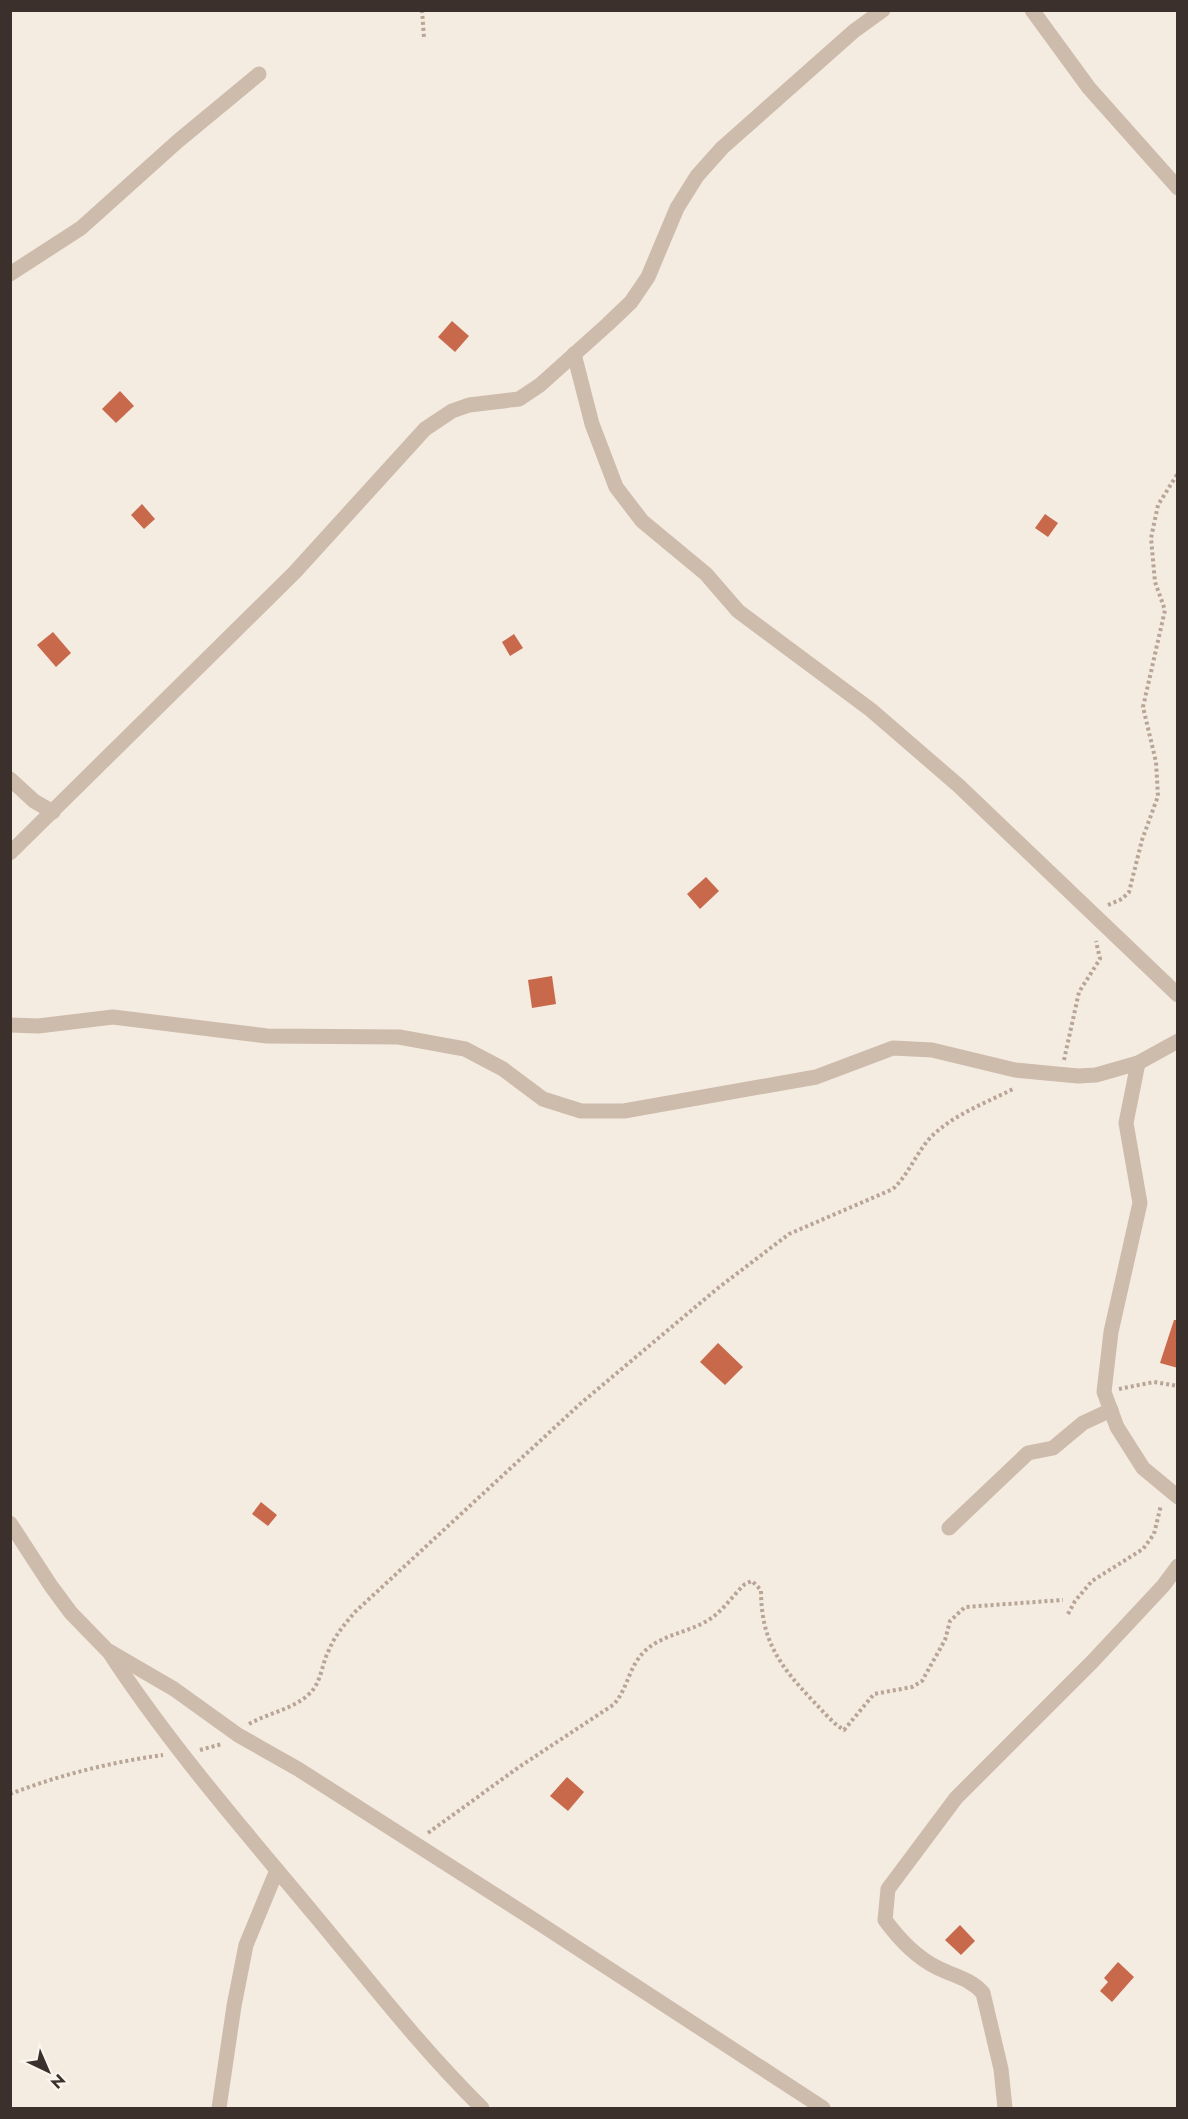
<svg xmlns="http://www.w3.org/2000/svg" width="1188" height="2119" viewBox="0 0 1188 2119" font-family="Jost,sans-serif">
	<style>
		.building { fill: #c8694b }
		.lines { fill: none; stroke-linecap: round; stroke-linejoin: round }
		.path { stroke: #b9a596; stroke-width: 4; stroke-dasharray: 3 3; stroke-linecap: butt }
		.street { stroke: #cdbbac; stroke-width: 15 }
	</style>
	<rect width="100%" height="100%" fill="#f4ebe1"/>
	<g class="building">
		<polygon points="452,321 469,336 455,352 438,337"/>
		<polygon points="120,391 134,406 116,423 102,409"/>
		<polygon points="142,504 155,519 144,529 131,515"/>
		<polygon points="1045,514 1058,523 1048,537 1035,528"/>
		<polygon points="53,632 71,653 56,667 37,645"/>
		<polygon points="514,634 523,648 510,656 502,642"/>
		<polygon points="706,877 719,891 700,909 687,894"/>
		<polygon points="552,976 556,1004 532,1008 528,980"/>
		<polygon points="1174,1320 1178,1320 1178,1368 1160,1363"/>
		<polygon points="718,1343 743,1367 725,1385 700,1362"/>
		<polygon points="261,1502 277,1515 268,1526 252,1514"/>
		<polygon points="567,1777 584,1792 568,1811 550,1796"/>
		<polygon points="960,1925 975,1941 961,1955 945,1940"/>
		<polygon points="1118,1962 1134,1977 1112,2002 1100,1991 1108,1982 1104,1978"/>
	</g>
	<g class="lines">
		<g class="path">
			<polyline points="422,10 424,38"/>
			<polyline points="1108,905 1122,899 1129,892 1142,840 1158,796 1156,762 1143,707 1165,610 1155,582 1151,538 1158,505 1178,473"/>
			<polyline points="1064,1060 1079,992 1100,959 1096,941"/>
			<polyline points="1119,1389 1154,1382 1178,1386"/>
			<polyline points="1068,1614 1075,1601 1092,1581 1143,1549 1154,1534 1161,1505"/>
			<path d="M249,1724C268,1713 291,1710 308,1695C322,1683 321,1665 329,1650C335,1635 345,1624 355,1612L580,1404L718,1288L789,1234L893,1189C910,1173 917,1150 934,1134C957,1113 988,1102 1015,1088"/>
			<polyline points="200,1750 222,1744"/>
			<path d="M10,1794C59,1775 112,1762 163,1755"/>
			<path d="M428,1833L519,1767L613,1705C628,1690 628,1666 646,1650C663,1635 685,1633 705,1622C721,1614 732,1596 745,1584L752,1581L761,1590C761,1640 779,1665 813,1701C823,1711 832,1723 844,1730L874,1694L912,1687L922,1681L945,1640L950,1621L965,1607L1063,1600"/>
		</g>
		<g class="street">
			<polyline points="1032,10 1089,88 1178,188"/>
			<polyline points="10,274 81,228 178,141 259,74"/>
			<polyline points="574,354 592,424 616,487 642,521 706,574 738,611 871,710 959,786 1178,995"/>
			<polyline points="10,779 34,801 53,812"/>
			<polyline points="10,853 295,572 425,429 452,411 469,405 519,399 540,385 608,324 631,302 648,277 677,208 697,176 722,148 854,31 883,10"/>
			<polyline points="10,1025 38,1026 113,1017 267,1036 399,1037 465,1049 503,1069 543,1099 581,1111 624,1111 816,1077 893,1048 932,1050 1015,1070 1078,1076 1096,1075 1138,1063 1178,1041"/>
			<polyline points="1138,1063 1126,1123 1140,1203 1111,1332 1104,1392 1117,1427 1143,1468 1178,1497"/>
			<polyline points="10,1523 51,1586 71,1613 107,1650 174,1689 238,1735 298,1769 525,1914 823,2108"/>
			<polyline points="949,1528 1028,1453 1053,1448 1083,1423 1111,1410"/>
			<path d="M109,1652C169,1744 243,1829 313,1913C368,1979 421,2048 482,2108"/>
			<polyline points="219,2108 234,2006 246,1945 277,1870"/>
			<path d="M1005,2108L1001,2069L983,1993C971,1979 954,1976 938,1968C917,1958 899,1939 885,1920L888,1889L956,1798L1092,1662L1163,1586L1178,1566"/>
		</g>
	</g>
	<rect width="1188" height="2119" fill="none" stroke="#3b302b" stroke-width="24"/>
	<g transform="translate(48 2071) rotate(136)" stroke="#fbf5ee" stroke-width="4.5" paint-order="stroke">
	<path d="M0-4.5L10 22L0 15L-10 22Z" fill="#3b302b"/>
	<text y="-9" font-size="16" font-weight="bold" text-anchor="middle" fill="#3b302b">N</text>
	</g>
</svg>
